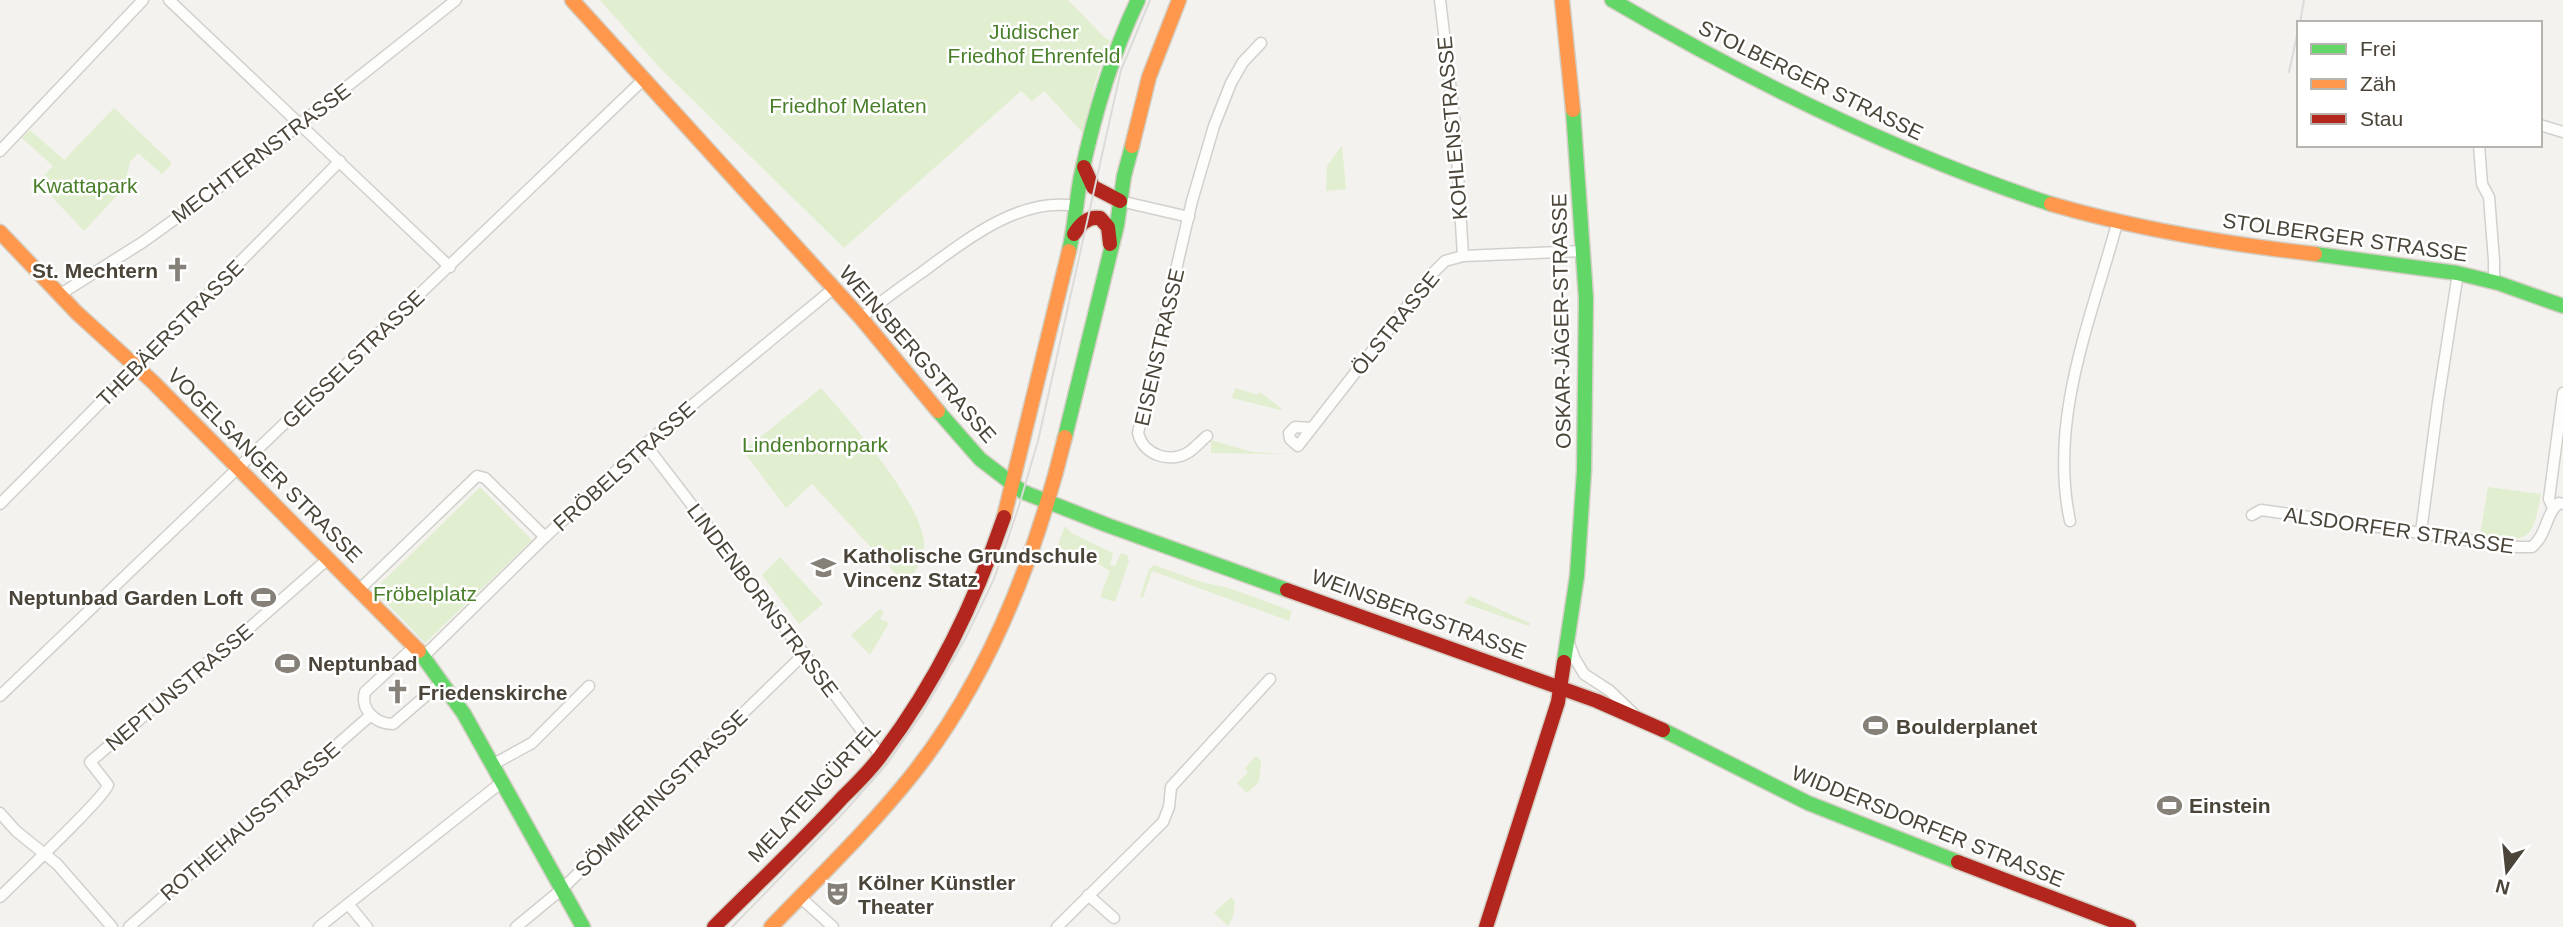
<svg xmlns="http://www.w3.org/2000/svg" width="2563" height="927" viewBox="0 0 2563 927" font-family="Arial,sans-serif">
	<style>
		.green { fill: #e1eecf }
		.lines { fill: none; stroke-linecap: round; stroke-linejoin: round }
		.street-casing { stroke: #d2d0cb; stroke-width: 13 }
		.fast-casing { stroke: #d3cfc5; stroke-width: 17 }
		.slow-casing { stroke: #d3cfc5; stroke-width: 17 }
		.jam-casing { stroke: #d3cfc5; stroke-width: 17 }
		.street { stroke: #fdfdfc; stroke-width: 10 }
		.fast { stroke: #63d668; stroke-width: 14 }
		.slow { stroke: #ff974d; stroke-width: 14 }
		.jam { stroke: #b3261e; stroke-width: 14 }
		.tram { stroke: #dbdbda; stroke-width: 2 }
		.labels { text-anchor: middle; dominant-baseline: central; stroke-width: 5; stroke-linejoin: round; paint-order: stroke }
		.park-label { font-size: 21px; fill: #4a7f2a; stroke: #fff }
		.street-label { font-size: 21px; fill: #4b4439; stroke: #fff }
		.poi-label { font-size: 21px; font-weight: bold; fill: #4b4439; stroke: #fff; text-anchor: start }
	</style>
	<rect width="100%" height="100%" fill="#f4f2ee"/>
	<g class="green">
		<polygon points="600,0 1068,0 1105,38 1110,40 1095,83 1083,133 1044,91 1032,101 1021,91 844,248 658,66"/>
		<polygon points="114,108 171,162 171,165 162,174 138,153 130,162 124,188 84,231 38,182 53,166 22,138 30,130 64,160"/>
		<polygon points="1342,145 1346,189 1326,191 1327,166"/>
		<path d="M821,388C847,417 926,507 924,546C923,559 913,574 908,587L812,484L786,508L743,451Z"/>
		<polygon points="1235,388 1258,395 1260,392 1282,409 1280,410 1232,398"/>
		<polygon points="1211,440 1252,452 1292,454 1211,453"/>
		<polygon points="480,487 532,540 425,643 374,590"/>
		<path d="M2488,487L2541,494C2532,544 2528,542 2480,535Z"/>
		<polygon points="1065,526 1073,534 1113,553 1110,565 1115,566 1121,553 1127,555 1129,561 1115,602 1100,597 1110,571 1086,557 1057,547"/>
		<polygon points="780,557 823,604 799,624 762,575"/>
		<polygon points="1154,565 1201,582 1229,588 1292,611 1289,621 1152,571 1143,598 1140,597 1149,569"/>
		<polygon points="1470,596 1530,623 1529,626 1464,603"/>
		<polygon points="880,609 884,612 880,619 889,623 870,655 851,635"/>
		<polygon points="1256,756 1261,761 1259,782 1247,793 1237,783 1248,772 1245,768"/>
		<polygon points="1231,897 1235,901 1233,916 1228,926 1214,913"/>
	</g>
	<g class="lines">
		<defs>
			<g id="street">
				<polyline points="169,0 450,267"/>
				<polyline points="1440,0 1455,124 1463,256"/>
				<polyline points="2540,125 2563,132"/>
				<polyline points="2479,145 2482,184 2489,197 2494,260 2494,281"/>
				<polyline points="0,151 143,0"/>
				<polyline points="1120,201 1189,217"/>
				<polyline points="59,295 143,242 228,181 456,0"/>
				<path d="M861,318C880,302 901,287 921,273C963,242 1020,196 1075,206"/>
				<polyline points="1312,428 1295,427 1289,433 1290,439 1298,446 1312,428 1433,273 1445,261 1463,256 1583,251"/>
				<path d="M1207,436C1201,441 1195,448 1189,452C1170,464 1143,455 1138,433L1192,201L1214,126L1231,83L1243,62L1261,43"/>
				<path d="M645,444C725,547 802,652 881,756"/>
				<polyline points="0,504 340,161"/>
				<polyline points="2553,508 2549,499 2563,393"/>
				<path d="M2252,515L2261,510L2518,547H2532C2548,533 2545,514 2559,503L2563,504"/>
				<path d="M2070,521C2048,418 2092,317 2118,220"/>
				<polyline points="2421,532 2438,402 2458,273"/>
				<polyline points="360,589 477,476 485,478 545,537"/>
				<polyline points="1568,641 1575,659 1584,674 1610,691 1634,714"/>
				<path d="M415,646L365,692C360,710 376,724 393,724L443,681"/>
				<polyline points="424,656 545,537 645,444 834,288"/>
				<polyline points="0,696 644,79"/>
				<polyline points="492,765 532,743 589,686"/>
				<polyline points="0,813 16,831 57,864 112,927"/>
				<polyline points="1088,895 1114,918"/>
				<path d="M0,897C16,881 105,797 108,785L90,762L182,683L238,638L329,558"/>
				<polyline points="800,897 833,927"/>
				<polyline points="349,905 367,927"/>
				<polyline points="129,927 371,715"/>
				<polyline points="319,927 502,782"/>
				<polyline points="516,927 562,889 803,655"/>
				<polyline points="1057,927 1163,822 1169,807 1171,787 1270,679"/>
			</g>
			<g id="fast">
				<path d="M1612,0C1752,82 1896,153 2051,204"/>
				<path d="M1069,251C1075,226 1076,201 1081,176C1094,115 1111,56 1138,0"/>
				<polyline points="2315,254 2457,273 2498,283 2563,306"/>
				<polyline points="938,411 980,459 1023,492 1107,525 1287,590"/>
				<polyline points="1065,437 1117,225 1124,176 1132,146"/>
				<polyline points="419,651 464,714 583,927"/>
				<polyline points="1564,662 1577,576 1584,471 1586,298 1573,110"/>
				<polyline points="1663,730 1808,803 1958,862"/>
			</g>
			<g id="slow">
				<polyline points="572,0 861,318 938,411"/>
				<polyline points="1562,0 1573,110"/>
				<polyline points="1132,146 1149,77 1179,0"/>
				<path d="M2051,204C2137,229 2226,244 2315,254"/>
				<polyline points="0,232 77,313 153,382 419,651"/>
				<polyline points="1004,517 1069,251"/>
				<path d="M771,927C819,877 869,829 912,775C989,678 1036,556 1065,437"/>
			</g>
			<g id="jam">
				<polyline points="1084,167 1093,187 1120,201"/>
				<path d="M1074,234C1080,224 1088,216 1100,218L1108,227L1110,244"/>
				<polyline points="1287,590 1597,701 1663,730"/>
				<polyline points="1958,862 2129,927"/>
				<path d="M714,927C757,884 801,843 842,798C856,784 871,770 882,754C937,681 974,604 1004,517"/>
				<polyline points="1486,927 1558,702 1564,662"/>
			</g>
		</defs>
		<use href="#street" class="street-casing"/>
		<use href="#fast" class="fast-casing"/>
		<use href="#slow" class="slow-casing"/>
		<use href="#jam" class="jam-casing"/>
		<use href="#street" class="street"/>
		<use href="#fast" class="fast"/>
		<use href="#slow" class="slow"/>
		<use href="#jam" class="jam"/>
		<g class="tram">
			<polyline points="2300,23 2304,0"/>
			<polyline points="2289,72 2299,26"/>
			<polyline points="732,927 845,811 887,764 923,712 965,639 994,579 1018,509 1038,441 1121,70 1150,0"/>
		</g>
	</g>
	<defs>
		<symbol id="church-bare" viewBox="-9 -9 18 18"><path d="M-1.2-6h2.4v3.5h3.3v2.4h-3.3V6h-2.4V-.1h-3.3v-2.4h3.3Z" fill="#868178" stroke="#fff" stroke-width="2.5" paint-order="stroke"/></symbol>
		<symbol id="school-bare" viewBox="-9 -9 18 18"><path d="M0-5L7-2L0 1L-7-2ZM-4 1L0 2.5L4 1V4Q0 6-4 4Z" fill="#868178" stroke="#fff" stroke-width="2.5" paint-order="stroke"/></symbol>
		<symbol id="stadium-bare" viewBox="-9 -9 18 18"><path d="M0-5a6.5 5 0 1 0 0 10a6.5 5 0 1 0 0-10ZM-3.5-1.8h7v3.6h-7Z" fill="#868178" stroke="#fff" stroke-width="2.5" paint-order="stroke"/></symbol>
		<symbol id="theatre-bare" viewBox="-9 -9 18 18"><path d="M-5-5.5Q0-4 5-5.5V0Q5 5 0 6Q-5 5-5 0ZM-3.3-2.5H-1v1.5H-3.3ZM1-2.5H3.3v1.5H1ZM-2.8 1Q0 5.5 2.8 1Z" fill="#868178" stroke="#fff" stroke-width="2.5" paint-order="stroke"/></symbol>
	</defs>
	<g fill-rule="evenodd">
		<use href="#church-bare" x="160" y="252" width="35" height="35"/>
		<use href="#school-bare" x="806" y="550" width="35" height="35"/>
		<use href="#stadium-bare" x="246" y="580" width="35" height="35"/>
		<use href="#stadium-bare" x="270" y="646" width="35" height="35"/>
		<use href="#church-bare" x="380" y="674" width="35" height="35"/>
		<use href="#stadium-bare" x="1858" y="708" width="35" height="35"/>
		<use href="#stadium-bare" x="2152" y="788" width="35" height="35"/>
		<use href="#theatre-bare" x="820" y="876" width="35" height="35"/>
	</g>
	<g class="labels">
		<g class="park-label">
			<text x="1034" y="31">Jüdischer<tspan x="1034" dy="24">Friedhof Ehrenfeld</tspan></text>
			<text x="848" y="105">Friedhof Melaten</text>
			<text x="85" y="185">Kwattapark</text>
			<text x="815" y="444">Lindenbornpark</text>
			<text x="425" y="593">Fröbelplatz</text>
		</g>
		<g class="street-label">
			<text transform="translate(1811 80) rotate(26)">STOLBERGER STRASSE</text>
			<text transform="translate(1452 128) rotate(-95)">KOHLENSTRASSE</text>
			<text transform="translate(261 153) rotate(-37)">MECHTERNSTRASSE</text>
			<text transform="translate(2345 237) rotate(8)">STOLBERGER STRASSE</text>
			<text transform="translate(1561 321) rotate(-91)">OSKAR-JÄGER-STRASSE</text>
			<text transform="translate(1395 323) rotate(-51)">ÖLSTRASSE</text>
			<text transform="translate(170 333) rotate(-45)">THEBÄERSTRASSE</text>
			<text transform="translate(1159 347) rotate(-77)">EISENSTRASSE</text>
			<text transform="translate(918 354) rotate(49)">WEINSBERGSTRASSE</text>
			<text transform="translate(353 359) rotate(-44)">GEISSELSTRASSE</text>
			<text transform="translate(265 465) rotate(45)">VOGELSANGER STRASSE</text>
			<text transform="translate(624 466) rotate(-42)">FRÖBELSTRASSE</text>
			<text transform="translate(2399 530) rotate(8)">ALSDORFER STRASSE</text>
			<text transform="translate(763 600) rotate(53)">LINDENBORNSTRASSE</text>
			<text transform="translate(1419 614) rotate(20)">WEINSBERGSTRASSE</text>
			<text transform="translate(179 687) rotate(-40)">NEPTUNSTRASSE</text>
			<text transform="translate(814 792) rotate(-47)">MELATENGÜRTEL</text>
			<text transform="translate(661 793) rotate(-44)">SÖMMERINGSTRASSE</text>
			<text transform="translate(250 821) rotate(-41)">ROTHEHAUSSTRASSE</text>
			<text transform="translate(1928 826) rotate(22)">WIDDERSDORFER STRASSE</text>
		</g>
		<g class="poi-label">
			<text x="158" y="270" text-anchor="end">St. Mechtern</text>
			<text x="843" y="555">Katholische Grundschule<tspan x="843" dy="24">Vincenz Statz</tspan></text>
			<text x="243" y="597" text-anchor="end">Neptunbad Garden Loft</text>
			<text x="308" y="663">Neptunbad</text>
			<text x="418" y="692">Friedenskirche</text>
			<text x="1896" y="726">Boulderplanet</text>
			<text x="2189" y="805">Einstein</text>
			<text x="858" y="882">Kölner Künstler<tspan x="858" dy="24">Theater</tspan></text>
		</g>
	</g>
	<rect x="2297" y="21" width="245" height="126" fill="#ffffff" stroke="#b7b4b0" stroke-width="2"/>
	<rect x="2311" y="44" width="35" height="10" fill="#63d668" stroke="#b7b4b0" stroke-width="2"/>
	<text x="2360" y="56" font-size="21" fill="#4b4439">Frei</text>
	<rect x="2311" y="79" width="35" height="10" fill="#ff974d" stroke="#b7b4b0" stroke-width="2"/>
	<text x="2360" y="91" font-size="21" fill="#4b4439">Zäh</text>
	<rect x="2311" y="114" width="35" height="10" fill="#b3261e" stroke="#b7b4b0" stroke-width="2"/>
	<text x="2360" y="126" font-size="21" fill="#4b4439">Stau</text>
	<g transform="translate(2507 871) rotate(195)" stroke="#ffffff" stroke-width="5" paint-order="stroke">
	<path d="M0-5L12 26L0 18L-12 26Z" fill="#4b4439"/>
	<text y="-10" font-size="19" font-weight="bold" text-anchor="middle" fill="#4b4439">N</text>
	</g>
</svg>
